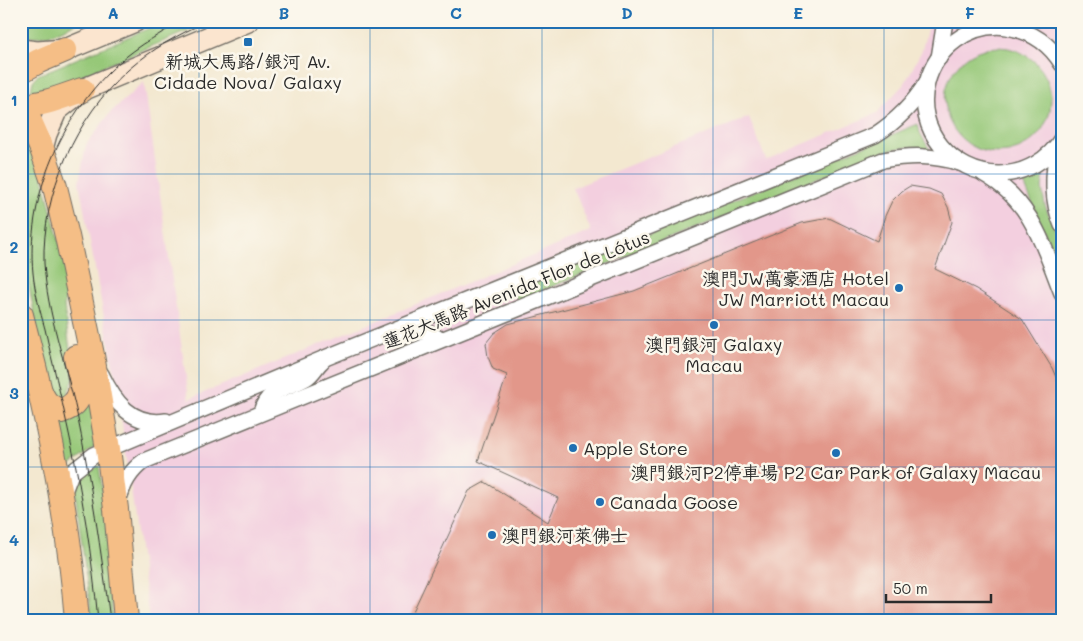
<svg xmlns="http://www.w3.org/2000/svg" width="1083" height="641" viewBox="0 0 1083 641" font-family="Mali,'LXGW WenKai TC',sans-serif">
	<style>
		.built { fill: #f3cfdf }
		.green { fill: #96c878; stroke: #607a52 }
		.building { fill: #e2978a }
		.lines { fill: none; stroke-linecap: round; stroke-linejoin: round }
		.minor-casing { stroke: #716d65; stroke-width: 18 }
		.secondary-casing { stroke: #716d65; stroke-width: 24 }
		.primary-casing { stroke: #716d65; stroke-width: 26 }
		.minor { stroke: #fff; stroke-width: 15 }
		.secondary { stroke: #fbe5cf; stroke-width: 21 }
		.primary { stroke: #f5be86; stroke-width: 24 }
		.tram { stroke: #2b2b2b; stroke-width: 1 }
		.grid { fill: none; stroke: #1f6fb2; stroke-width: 1; stroke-opacity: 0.55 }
		.poi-dot { fill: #1f6fb2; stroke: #fbf7ec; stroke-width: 2 }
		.labels { text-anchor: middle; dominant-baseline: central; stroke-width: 5; stroke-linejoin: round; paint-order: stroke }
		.poi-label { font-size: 18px; fill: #2b2b2b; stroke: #fbf7ec }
		.street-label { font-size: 18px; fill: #2b2b2b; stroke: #fbf7ec }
		.neatline { fill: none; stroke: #1f6fb2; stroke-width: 2 }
		.grid-label { font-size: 16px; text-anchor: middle; font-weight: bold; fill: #1f6fb2 }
	</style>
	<rect width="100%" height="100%" fill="#fbf7ec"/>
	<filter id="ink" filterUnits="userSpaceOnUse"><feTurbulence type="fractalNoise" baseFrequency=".02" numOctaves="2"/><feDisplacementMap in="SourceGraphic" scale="10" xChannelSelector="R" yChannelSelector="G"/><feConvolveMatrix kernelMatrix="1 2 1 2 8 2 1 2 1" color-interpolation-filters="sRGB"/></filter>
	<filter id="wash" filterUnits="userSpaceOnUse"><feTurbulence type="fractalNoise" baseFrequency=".0096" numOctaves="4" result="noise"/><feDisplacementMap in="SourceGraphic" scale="20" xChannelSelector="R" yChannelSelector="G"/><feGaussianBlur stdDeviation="1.12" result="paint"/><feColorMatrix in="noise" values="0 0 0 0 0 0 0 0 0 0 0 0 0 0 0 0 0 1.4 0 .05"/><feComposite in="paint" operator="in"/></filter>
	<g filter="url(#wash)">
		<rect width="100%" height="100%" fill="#f3e8d0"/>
		<polygon class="built" points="929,21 1062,21 1062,620 149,620 117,387 79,182 86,145 111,112 144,82 189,399 591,231 573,188 749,117 766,160 877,113 905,83 922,50"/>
		<g class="green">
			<path d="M21,21H81C63,29 40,43 21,33Z"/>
			<polygon points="166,21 212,21 54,87 37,92 31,90 33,81 38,75"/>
			<circle cx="998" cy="100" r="53"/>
			<path d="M918,124L920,133L930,150C914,145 902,147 886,151L517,301L514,290Z"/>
			<polygon points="21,125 40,166 68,277 64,306 74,379 65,398 55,396 52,390 43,362 21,241"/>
			<polygon points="1045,168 1042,188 1045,205 1062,246 1062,275 1023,181"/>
			<polygon points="90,394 97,445 67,468 57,419"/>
			<polygon points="99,466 106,515 113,620 92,620 74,484 81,476"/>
		</g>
		<g id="blocks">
			<polygon class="building" points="910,186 929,189 941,194 948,207 952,222 935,269 976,289 1022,319 1052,368 1062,391 1062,620 409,620 469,491 485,482 548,522 558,498 478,461 507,375 493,369 488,357 486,343 494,333 508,324 634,291 802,223 829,218 877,241 885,216 892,201 902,191"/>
		</g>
	</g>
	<g filter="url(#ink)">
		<use href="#blocks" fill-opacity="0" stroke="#716d65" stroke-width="1"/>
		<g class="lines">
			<defs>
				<g id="minor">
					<polyline points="939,58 945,21"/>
					<path d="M1062,64C1050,44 1031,31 1007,27C970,22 936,48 927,83C914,129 953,174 999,174C1024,174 1049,160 1062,138"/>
					<path d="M1059,144C1052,172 1051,199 1062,225"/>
					<path d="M984,174C1032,201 1043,245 1062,293"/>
					<path d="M397,339C413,333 426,327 440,340"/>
					<path d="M101,374C114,402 132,426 166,421"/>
					<path d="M261,412C268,388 287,389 306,378C313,374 316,366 322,361"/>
					<path d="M63,494L71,473L94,455L325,358L875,135C897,121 913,105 927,82"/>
					<path d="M118,502C123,484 129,472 144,461L883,160C910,155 933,155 960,163"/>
				</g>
				<g id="secondary">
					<polyline points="21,50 37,52 65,50 135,21"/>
					<polyline points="42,149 46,134 56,111 82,90 248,21"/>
				</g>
				<g id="primary">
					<polyline points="21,71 39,61 65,50"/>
					<polyline points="21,101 42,149 55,187 67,236 92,355 108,449 116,509 126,620"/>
					<path d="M21,106C43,105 61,97 82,90"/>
					<path d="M21,315C47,413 69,519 77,620"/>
					<path d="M40,391C45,403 49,407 61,411C89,402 80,378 76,357"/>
				</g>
			</defs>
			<use href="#minor" class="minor-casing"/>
			<use href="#secondary" class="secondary-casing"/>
			<use href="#primary" class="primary-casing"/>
			<use href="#minor" class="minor"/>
			<use href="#secondary" class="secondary"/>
			<use href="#primary" class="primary"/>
			<g class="tram">
				<path d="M98,620C92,556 82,492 68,429C61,395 52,362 45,329C40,311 35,293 33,273C26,202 58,124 108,73C129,51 156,36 182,21"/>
				<path d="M110,620C101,551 91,482 77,414C66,364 47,314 44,263C42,193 76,117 128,70C152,49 179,34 208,21"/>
			</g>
		</g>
	</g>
	<path class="grid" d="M199,21V620M370,21V620M542,21V620M713,21V620M884,21V620M21,174H1062M21,320H1062M21,467H1062"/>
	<g class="poi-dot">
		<rect x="243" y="37" width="10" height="10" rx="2.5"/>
		<circle cx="899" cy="288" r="5"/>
		<circle cx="714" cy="325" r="5"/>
		<circle cx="573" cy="448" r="5"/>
		<circle cx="836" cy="453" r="5"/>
		<circle cx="600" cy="502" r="5"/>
		<circle cx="492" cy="535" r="5"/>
	</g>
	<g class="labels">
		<g class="poi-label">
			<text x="248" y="61">新城大馬路/銀河 Av.<tspan x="248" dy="21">Cidade Nova/ Galaxy</tspan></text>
			<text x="889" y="278" text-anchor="end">澳門JW萬豪酒店 Hotel<tspan x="889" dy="21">JW Marriott Macau</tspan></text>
			<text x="714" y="344">澳門銀河 Galaxy<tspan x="714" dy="21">Macau</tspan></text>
			<text x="583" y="448" text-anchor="start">Apple Store</text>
			<text x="836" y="472">澳門銀河P2停車場 P2 Car Park of Galaxy Macau</text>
			<text x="610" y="502" text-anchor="start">Canada Goose</text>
			<text x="502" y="535" text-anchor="start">澳門銀河萊佛士</text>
		</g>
		<g class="street-label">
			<text transform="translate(516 289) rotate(-22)">蓮花大馬路 Avenida Flor de Lótus</text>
		</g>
	</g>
	<rect width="1083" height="641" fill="none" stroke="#fbf7ec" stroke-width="55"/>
	<path d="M886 594v8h105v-8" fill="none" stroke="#2b2b2b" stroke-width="2.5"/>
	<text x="893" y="594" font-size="15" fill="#2b2b2b" stroke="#fbf7ec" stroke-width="4" paint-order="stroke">50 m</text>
	<rect x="28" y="28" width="1028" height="586" class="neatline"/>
	<g class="grid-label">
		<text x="113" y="19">A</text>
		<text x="284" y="19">B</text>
		<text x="456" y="19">C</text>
		<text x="627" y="19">D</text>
		<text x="798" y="19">E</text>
		<text x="970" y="19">F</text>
		<text x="14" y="106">1</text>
		<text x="14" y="253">2</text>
		<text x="14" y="399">3</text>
		<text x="14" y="546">4</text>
	</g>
</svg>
